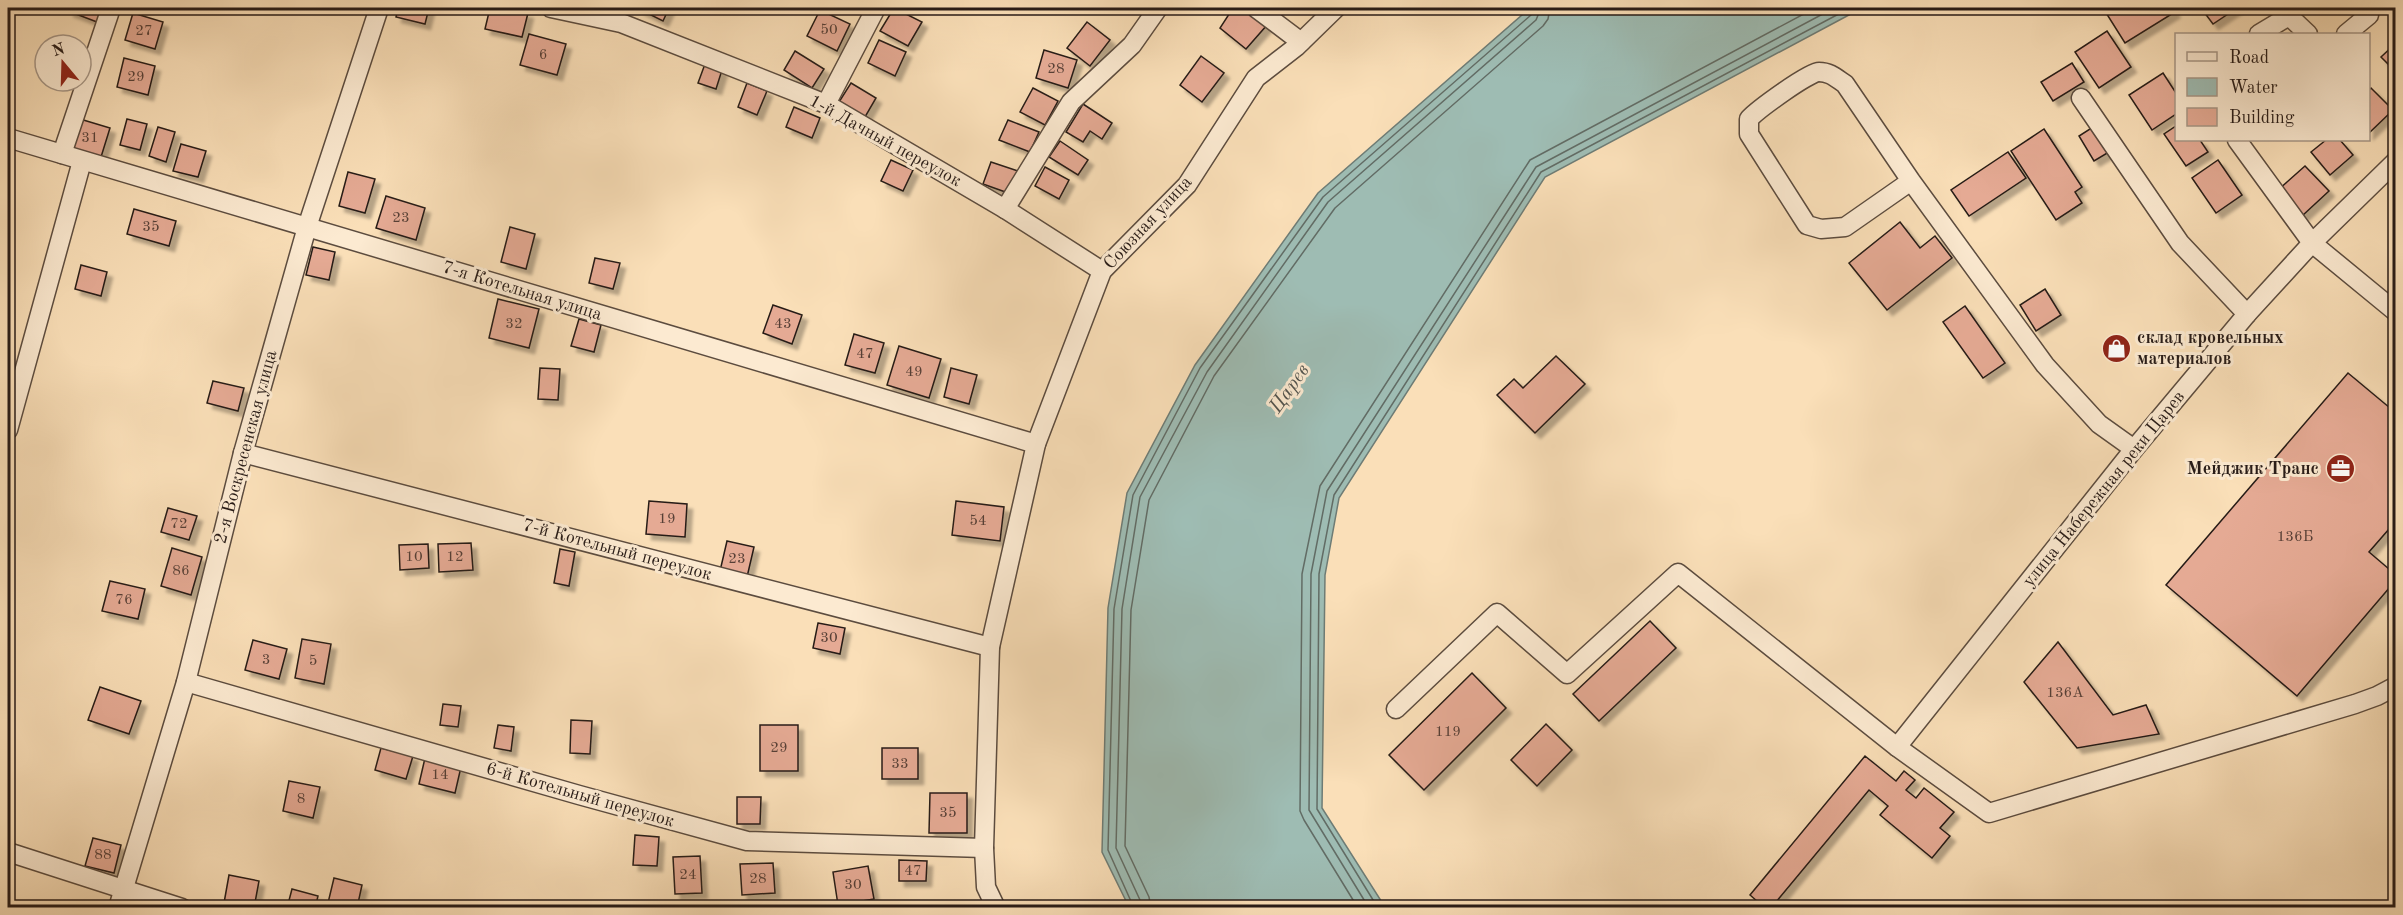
<svg xmlns="http://www.w3.org/2000/svg" width="2403" height="915" viewBox="0 0 2403 915" font-family="'Old Standard TT',serif">
	<style>
		.water { fill: #9ebcb3; stroke: #6e7c75; stroke-width: 1.5 }
		.lines { fill: none; stroke-linecap: round; stroke-linejoin: round }
		.shore { stroke: #626c65; stroke-width: 1.5 }
		.building { fill: #e5aa94; stroke: #271b17; stroke-width: 1.5; filter: url(#shadow) }
		.minor-casing { stroke: #5c4c3f; stroke-width: 21 }
		.minor { stroke: #fcead1; stroke-width: 18 }
		.labels { text-anchor: middle; dominant-baseline: central; stroke-width: 6; stroke-linejoin: round; paint-order: stroke }
		.number-label { font-size: 15px; fill: #563f36 }
		.street-label { font-size: 18px; fill: #271b17; stroke: #fcead1 }
		.poi-label { font-size: 18px; font-weight: bold; fill: #271b17; stroke: #fcead1; text-anchor: start }
		.water-label { font-size: 20px; font-style: italic; fill: #51534e; stroke: #fcead1 }
	</style>
	<defs>
		<filter id="shadow"><feDropShadow dx="5.5" dy="5.5" stdDeviation="1.5" flood-color="#0004"/></filter>
	</defs>
	<rect width="100%" height="100%" fill="#fadfb8"/>
	<filter id="stains"><feTurbulence type="fractalNoise" baseFrequency=".00333" numOctaves="4"/><feColorMatrix values="0 0 0 0 .2 0 0 0 0 .09 0 0 0 0 .02 0 0 0 .5 -.17"/></filter>
	<radialGradient id="worn" r=".72"><stop offset=".6" stop-color="#630" stop-opacity="0"/><stop offset="1" stop-color="#630" stop-opacity=".3"/></radialGradient>
	<polygon class="water" points="1530,8 1862,8 1545,177 1339,498 1325,575 1322,808 1385,907 1129,907 1102,852 1108,608 1127,493 1195,365 1318,193"/>
	<g class="lines">
		<g class="shore">
			<polyline points="1134,908 1108,850 1114,609 1133,495 1200,368 1323,197 1531,15 1534,8"/>
			<polyline points="1142,908 1140,900 1116,848 1122,609 1140,497 1207,372 1328,202 1536,20 1541,8"/>
			<polyline points="1151,908 1149,897 1125,846 1131,610 1149,500 1214,376 1335,208 1543,26 1548,19 1550,8"/>
			<polyline points="1358,908 1304,820 1300,811 1302,574 1320,486 1530,160 1815,8"/>
			<polyline points="1369,908 1309,810 1311,574 1327,491 1536,167 1834,8"/>
			<polyline points="1378,908 1317,809 1319,574 1334,495 1541,172 1850,8"/>
		</g>
	</g>
	<g class="building">
		<polygon points="69,8 102,8 97,22 68,11"/>
		<polygon points="398,8 429,8 425,24 396,17"/>
		<polygon points="490,8 502,8 528,13 522,37 485,29"/>
		<polygon points="640,8 669,8 663,21 639,9"/>
		<polygon points="894,8 922,22 908,46 880,31"/>
		<polygon points="1233,8 1244,8 1267,25 1246,49 1220,28"/>
		<polygon points="2103,8 2172,8 2175,12 2125,43"/>
		<polygon points="2201,8 2237,8 2213,24"/>
		<polygon points="820,10 850,24 837,51 807,36"/>
		<polygon points="133,13 163,22 155,49 125,40"/>
		<polygon points="1087,22 1110,40 1090,66 1067,48"/>
		<polygon points="2107,31 2131,67 2099,88 2075,52"/>
		<polygon points="529,34 566,44 557,75 520,65"/>
		<polygon points="879,40 906,52 895,76 868,63"/>
		<polygon points="2396,43 2396,72 2381,57"/>
		<polygon points="1044,50 1077,60 1068,88 1036,78"/>
		<polygon points="795,51 824,69 812,88 784,70"/>
		<polygon points="1201,56 1224,73 1202,102 1180,85"/>
		<polygon points="124,58 155,66 148,95 117,87"/>
		<polygon points="2072,63 2084,82 2053,101 2041,82"/>
		<polygon points="705,64 722,70 716,89 698,83"/>
		<polygon points="2163,73 2176,93 2176,114 2152,130 2129,95"/>
		<polygon points="747,83 767,91 757,115 738,107"/>
		<polygon points="851,83 876,98 865,117 839,102"/>
		<polygon points="1033,88 1058,101 1045,125 1020,112"/>
		<polygon points="2371,88 2393,110 2368,134 2368,91"/>
		<polygon points="1083,104 1112,123 1102,139 1090,131 1083,142 1066,132"/>
		<polygon points="794,107 820,118 812,138 786,127"/>
		<polygon points="80,119 110,128 101,157 71,148"/>
		<polygon points="127,119 147,124 140,150 120,145"/>
		<polygon points="1008,120 1039,132 1030,152 999,140"/>
		<polygon points="2176,126 2176,140 2200,140 2208,152 2186,166 2164,134"/>
		<polygon points="158,127 175,132 166,162 149,156"/>
		<polygon points="2093,127 2109,152 2094,161 2079,136"/>
		<polygon points="2044,129 2082,187 2075,192 2082,203 2056,220 2011,151"/>
		<polygon points="2326,140 2340,140 2353,155 2330,175 2311,152"/>
		<polygon points="1060,141 1088,160 1078,175 1049,157"/>
		<polygon points="181,144 206,151 198,177 173,171"/>
		<polygon points="2008,152 2026,178 1969,216 1951,190"/>
		<polygon points="891,160 913,170 903,191 881,181"/>
		<polygon points="2218,160 2242,195 2216,213 2192,178"/>
		<polygon points="991,162 1018,171 1011,194 983,184"/>
		<polygon points="2305,166 2329,191 2302,216 2278,190"/>
		<polygon points="1045,167 1069,180 1059,199 1035,186"/>
		<polygon points="348,172 375,179 365,213 339,206"/>
		<polygon points="386,196 425,208 416,240 376,228"/>
		<polygon points="134,209 176,221 169,246 127,234"/>
		<polygon points="1900,222 1920,248 1935,236 1952,258 1887,310 1849,263"/>
		<polygon points="510,227 535,234 526,269 501,262"/>
		<polygon points="313,247 335,252 329,280 306,275"/>
		<polygon points="595,258 620,263 613,289 589,283"/>
		<polygon points="81,265 107,272 101,296 75,289"/>
		<polygon points="2045,289 2061,315 2036,331 2020,305"/>
		<polygon points="498,299 539,309 529,348 489,338"/>
		<polygon points="773,305 802,315 792,344 763,333"/>
		<polygon points="1965,306 2005,363 1983,378 1943,322"/>
		<polygon points="579,319 601,325 594,352 571,346"/>
		<polygon points="854,334 884,343 875,373 845,365"/>
		<polygon points="899,346 941,359 929,398 887,385"/>
		<polygon points="1556,356 1585,384 1535,433 1497,395 1514,379 1523,388"/>
		<polygon points="540,368 560,369 558,400 538,399"/>
		<polygon points="951,368 977,375 969,404 944,397"/>
		<polygon points="2348,373 2396,413 2396,521 2369,552 2396,575 2396,580 2297,696 2166,585"/>
		<polygon points="213,381 244,388 238,411 207,403"/>
		<polygon points="649,501 687,504 685,537 646,534"/>
		<polygon points="956,501 1004,507 1000,541 952,535"/>
		<polygon points="168,508 197,516 189,540 161,532"/>
		<polygon points="727,541 754,547 747,577 720,571"/>
		<polygon points="471,543 473,570 439,572 438,544"/>
		<polygon points="428,544 429,568 400,570 399,545"/>
		<polygon points="172,548 202,557 191,595 161,586"/>
		<polygon points="560,549 575,552 569,586 554,583"/>
		<polygon points="110,581 145,589 138,619 102,611"/>
		<polygon points="1650,621 1676,648 1599,721 1573,694"/>
		<polygon points="818,623 845,628 840,654 813,648"/>
		<polygon points="302,639 331,644 324,684 295,678"/>
		<polygon points="253,640 287,649 279,679 245,670"/>
		<polygon points="2058,642 2113,715 2146,705 2159,734 2077,748 2024,682"/>
		<polygon points="1472,673 1506,708 1424,790 1389,755"/>
		<polygon points="100,687 141,701 129,734 88,720"/>
		<polygon points="443,704 461,706 458,727 440,725"/>
		<polygon points="571,720 592,721 590,754 570,753"/>
		<polygon points="1546,724 1572,750 1537,786 1511,760"/>
		<polygon points="498,725 514,727 511,751 494,748"/>
		<rect x="760" y="725" width="38" height="46"/>
		<polygon points="381,748 413,756 406,779 375,770"/>
		<rect x="882" y="748" width="36" height="31"/>
		<polygon points="1865,756 1896,781 1904,771 1915,780 1906,790 1916,798 1924,788 1954,812 1940,828 1950,836 1932,858 1880,815 1888,806 1869,790 1771,908 1765,908 1750,895"/>
		<polygon points="425,758 461,767 455,793 419,784"/>
		<polygon points="289,781 320,787 313,818 283,811"/>
		<polygon points="930,793 967,793 967,833 929,833"/>
		<polygon points="737,797 761,797 760,824 737,824"/>
		<polygon points="635,835 659,837 657,866 633,865"/>
		<polygon points="93,838 121,845 114,873 85,866"/>
		<polygon points="700,856 702,893 675,894 673,857"/>
		<polygon points="899,860 927,861 926,881 899,881"/>
		<polygon points="773,863 775,893 742,895 740,864"/>
		<polygon points="868,866 874,899 838,905 833,872"/>
		<polygon points="229,875 259,881 254,908 224,903"/>
		<polygon points="334,878 362,885 357,908 327,907"/>
		<polygon points="292,889 318,896 315,908 287,908"/>
	</g>
	<g class="lines">
		<defs>
			<g id="minor">
				<polyline points="551,8 621,23 826,104 1005,209 1102,271"/>
				<polyline points="1256,8 1301,42"/>
				<polyline points="2289,16 2308,34"/>
				<polyline points="2259,34 2289,16 2282,8"/>
				<polyline points="2346,34 2369,15"/>
				<polyline points="2081,98 2180,243 2247,314"/>
				<polyline points="826,104 876,8"/>
				<polyline points="8,138 1036,444"/>
				<polyline points="2237,140 2312,243 2396,312"/>
				<polyline points="62,154 111,8"/>
				<path d="M1911,181L1845,227L1821,229L1807,225L1749,134V119C1757,110 1809,72 1819,72C1830,72 1836,78 1845,84L1911,181L2045,365L2099,424L2134,449"/>
				<polyline points="1005,209 1071,102 1132,45 1158,8"/>
				<polyline points="8,430 82,161"/>
				<polyline points="243,453 990,647"/>
				<polyline points="186,682 579,795 747,841 984,848"/>
				<polyline points="1396,709 1497,613 1567,674 1678,573 1897,747 1989,813 2355,704 2377,696 2396,686"/>
				<polyline points="1897,747 2134,449 2247,314 2312,243 2396,161"/>
				<polyline points="8,852 182,908"/>
				<polyline points="118,908 186,682 243,453 307,227 379,8"/>
				<polyline points="996,908 986,887 984,848 990,647 1036,444 1102,271 1187,185 1256,78 1296,47 1336,8"/>
			</g>
		</defs>
		<use href="#minor" class="minor-casing"/>
		<use href="#minor" class="minor"/>
	</g>
	<defs>
		<symbol id="shop-disc" viewBox="-11 -11 22 22"><circle r="9.5" fill="#8f2418" stroke="#fcead1"/><path d="M-5-2.5h2.3a2.7 3.5 0 0 1 5.4 0H5L5.5 6h-11ZM-1.5-2.5h3a1.5 2.3 0 0 0-3 0Z" fill="#fff"/></symbol>
		<symbol id="office-disc" viewBox="-11 -11 22 22"><circle r="9.5" fill="#8f2418" stroke="#fcead1"/><path d="M-6-3h4V-5.5h4V-3h4V5H-6ZM-1-4.5V-3h2v-1.5ZM-6 0V1H6V0Z" fill="#fff"/></symbol>
	</defs>
	<g fill-rule="evenodd">
		<use href="#shop-disc" x="2100" y="332" width="33" height="33"/>
		<use href="#office-disc" x="2324" y="452" width="33" height="33"/>
	</g>
	<g class="labels">
		<g class="number-label">
			<text x="829" y="30">50</text>
			<text x="144" y="31">27</text>
			<text x="543" y="55">6</text>
			<text x="1056" y="69">28</text>
			<text x="136" y="77">29</text>
			<text x="90" y="138">31</text>
			<text x="401" y="218">23</text>
			<text x="151" y="227">35</text>
			<text x="514" y="324">32</text>
			<text x="783" y="324">43</text>
			<text x="865" y="354">47</text>
			<text x="914" y="372">49</text>
			<text x="667" y="519">19</text>
			<text x="978" y="521">54</text>
			<text x="179" y="524">72</text>
			<text x="2295" y="537">136Б</text>
			<text x="414" y="557">10</text>
			<text x="455" y="557">12</text>
			<text x="737" y="559">23</text>
			<text x="181" y="571">86</text>
			<text x="124" y="600">76</text>
			<text x="829" y="638">30</text>
			<text x="266" y="660">3</text>
			<text x="313" y="661">5</text>
			<text x="2065" y="693">136А</text>
			<text x="1448" y="732">119</text>
			<text x="779" y="748">29</text>
			<text x="900" y="764">33</text>
			<text x="440" y="775">14</text>
			<text x="301" y="799">8</text>
			<text x="948" y="813">35</text>
			<text x="103" y="855">88</text>
			<text x="913" y="871">47</text>
			<text x="688" y="875">24</text>
			<text x="758" y="879">28</text>
			<text x="853" y="885">30</text>
		</g>
		<g class="street-label">
			<text transform="translate(885 141) rotate(29)">1-й Дачный переулок</text>
			<text transform="translate(1148 223) rotate(-47)">Союзная улица</text>
			<text transform="translate(522 291) rotate(17)">7-я Котельная улица</text>
			<text transform="translate(246 447) rotate(-75)">2-я Воскресенская улица</text>
			<text transform="translate(2104 489) rotate(-51)">улица Набережная реки Царев</text>
			<text transform="translate(617 550) rotate(15)">7-й Котельный переулок</text>
			<text transform="translate(580 795) rotate(16)">6-й Котельный переулок</text>
		</g>
		<g class="poi-label">
			<text x="2137" y="338">склад кровельных<tspan x="2137" dy="21">материалов</tspan></text>
			<text x="2319" y="469" text-anchor="end">Мейджик Транс</text>
		</g>
		<g class="water-label">
			<text transform="translate(1290 389) rotate(-55)">Царев</text>
		</g>
	</g>
	<rect width="2403" height="915" fill="none" stroke="#fadfb8" stroke-width="30"/>
	<rect x="9" y="9" width="2385" height="897" fill="none" stroke="#271b17" stroke-width="3"/>
	<rect x="15" y="15" width="2373" height="885" fill="none" stroke="#271b17" stroke-width="1.5"/>
	<rect x="2175" y="33" width="195" height="108" fill="#fcead1" stroke="#a79787" stroke-width="1.5"/>
	<rect x="2187" y="52" width="30" height="9" fill="#fcead1" stroke="#a79787" stroke-width="1.5"/>
	<text x="2229" y="63" font-size="18" fill="#271b17">Road</text>
	<rect x="2187" y="78" width="30" height="18" fill="#9ebcb3" stroke="#a79787" stroke-width="1.5"/>
	<text x="2229" y="93" font-size="18" fill="#271b17">Water</text>
	<rect x="2187" y="108" width="30" height="18" fill="#e5aa94" stroke="#a79787" stroke-width="1.5"/>
	<text x="2229" y="123" font-size="18" fill="#271b17">Building</text>
	<g transform="translate(63 63) rotate(341)"><circle r="28" fill="#fcead1" stroke="#a79787" stroke-width="1.5"/>
	<path d="M0-4.5L10 22L0 15L-10 22Z" fill="#8f2418"/>
	<text y="-9" font-size="16" font-weight="bold" text-anchor="middle" fill="#271b17">N</text>
	</g>
	<rect width="100%" height="100%" filter="url(#stains)"/>
	<rect width="100%" height="100%" fill="url(#worn)"/>
</svg>
